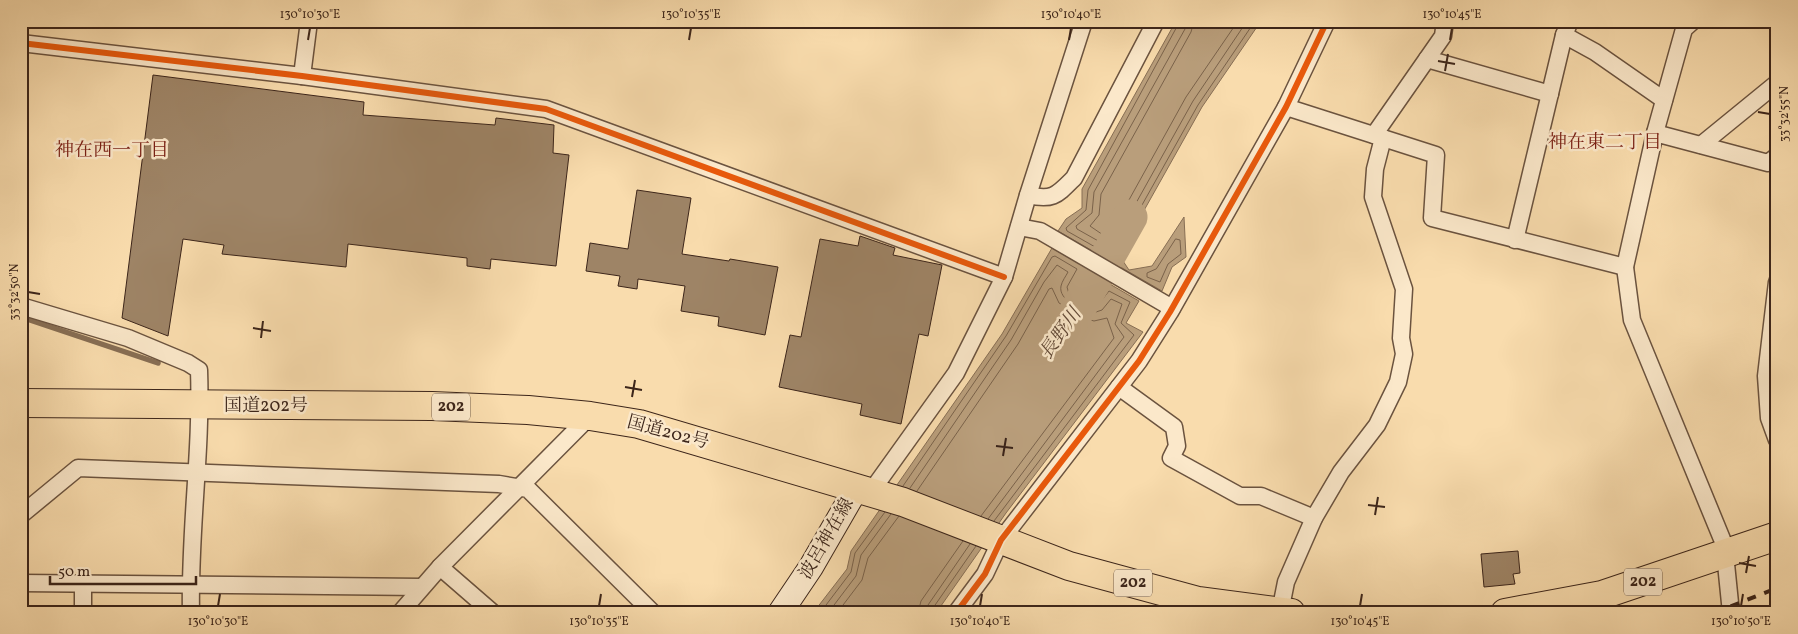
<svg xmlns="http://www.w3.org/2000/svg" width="1798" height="634" viewBox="0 0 1798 634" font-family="Vollkorn,'Noto Serif JP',serif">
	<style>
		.water { fill: #b99e7b; stroke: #876e54 }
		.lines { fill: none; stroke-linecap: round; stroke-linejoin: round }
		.shore { stroke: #7a624a; stroke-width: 1 }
		.stream { stroke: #876e54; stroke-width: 5.5 }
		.river { stroke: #b99e7b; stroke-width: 35 }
		.building { fill: #9e8466; stroke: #3c251a }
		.street-casing { stroke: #6b533f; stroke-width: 19 }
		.secondary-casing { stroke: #3c251a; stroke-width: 26 }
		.highway-casing { stroke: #3c251a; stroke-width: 30 }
		.street { stroke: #fbe8ca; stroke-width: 16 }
		.secondary { stroke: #fbe8ca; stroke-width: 24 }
		.highway { stroke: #f9dcad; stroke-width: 28 }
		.rail { stroke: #3c251a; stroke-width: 4; stroke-dasharray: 9 9; stroke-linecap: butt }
		.cycleway-casing { stroke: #fbe8ca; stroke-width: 9 }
		.cycleway { stroke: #e8590c; stroke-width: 6 }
		.ticks { fill: none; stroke: #3c251a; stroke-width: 2 }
		.labels { text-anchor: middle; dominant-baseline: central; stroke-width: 5; stroke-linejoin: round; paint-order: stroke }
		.shield { fill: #fbe8ca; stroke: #75604f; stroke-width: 1 }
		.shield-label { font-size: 16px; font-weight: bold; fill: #3c251a }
		.street-label { font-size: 18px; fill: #3c251a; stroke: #fbe8ca }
		.neighbourhood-label { font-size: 19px; fill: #7a1f14; stroke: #fbe8ca }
		.water-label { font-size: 19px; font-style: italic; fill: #624937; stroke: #fbe8ca }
		.neatline { fill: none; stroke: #3c251a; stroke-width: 2 }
		.ticks-label { font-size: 12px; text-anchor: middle; fill: #3c251a }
	</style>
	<rect width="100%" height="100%" fill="#f9dcad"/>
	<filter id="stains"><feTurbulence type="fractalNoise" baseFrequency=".004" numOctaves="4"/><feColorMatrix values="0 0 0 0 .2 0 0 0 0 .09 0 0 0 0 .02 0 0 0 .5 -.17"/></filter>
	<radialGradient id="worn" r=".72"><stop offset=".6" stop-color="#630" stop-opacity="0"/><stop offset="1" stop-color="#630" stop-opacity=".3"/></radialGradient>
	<g class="water">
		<polygon points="1176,21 1261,21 1202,107 1119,255 1129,270 1152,266 1184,217 1186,257 1172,267 1162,291 1058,231 1066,219 1082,208 1082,189"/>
		<polygon points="1052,248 1085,267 1072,290 1094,302 1108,283 1139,301 1126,323 1143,332 1006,513 936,613 813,613 847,569 851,551 1002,334"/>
	</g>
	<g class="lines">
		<g class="shore">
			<polyline points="1180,21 1088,190 1086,210 1066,228 1067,231 1111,256 1114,255 1198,105 1255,21"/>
			<polyline points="1186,21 1185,29 1094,192 1092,213 1076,226 1077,229 1109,247 1112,246 1193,101 1247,21"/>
			<polyline points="1194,21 1191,32 1101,194 1099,215 1090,226 1106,237 1109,236 1186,97 1238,21"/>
			<polygon points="1176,239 1180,240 1181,254 1168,264 1160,282 1147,277 1147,273 1156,269"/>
			<polyline points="903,486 1006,336 1052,257 1055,256 1077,269 1067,287 1069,294 1093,307 1098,305 1109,291 1130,302 1121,323 1134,335 994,521"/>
			<path d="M910,488L1011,340L1044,282L1057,265L1068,272C1066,276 1062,281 1061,286C1058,300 1082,311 1093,313L1102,310L1111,299L1122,304L1115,324L1124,337L988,519"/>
			<polyline points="917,491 1018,344 1049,289 1052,288 1059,303 1084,318 1094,321 1107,318 1114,338 981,516"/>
			<polyline points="820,613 851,572 855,553 885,512"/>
			<polyline points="828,613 856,576 861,555 891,514"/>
			<polyline points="837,613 862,580 868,558 899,516"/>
			<polyline points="918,613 921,601 963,541"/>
			<polyline points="926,613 928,605 970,544"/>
			<polyline points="932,613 933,608 976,546"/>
		</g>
		<polyline class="stream" points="21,317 158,363"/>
		<polyline class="river" points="1061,339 1130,217"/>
	</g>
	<g class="building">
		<polygon points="153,75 364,102 363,115 495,125 496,118 554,125 553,153 569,155 556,266 491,259 490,269 467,266 467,258 348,244 346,267 222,254 224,245 183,239 168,336 122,318"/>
		<polygon points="637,190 691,198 682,254 729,261 730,259 778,267 765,335 718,326 719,317 681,311 685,286 638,279 637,289 618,286 620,276 586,271 590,243 628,249"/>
		<polygon points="860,236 895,248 893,255 942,265 928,336 919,334 901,424 860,415 862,404 779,387 790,335 801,337 820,239 858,246"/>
		<polygon points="1518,551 1520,573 1513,574 1515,584 1484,587 1481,554"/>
	</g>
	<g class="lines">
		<defs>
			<g id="street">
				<polyline points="1564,35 1595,52 1664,100"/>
				<polyline points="21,43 302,76 546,109 1004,277"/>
				<polyline points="1427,59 1550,94"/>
				<polyline points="302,76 309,21"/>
				<polyline points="1286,107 1436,155 1432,218 1625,267"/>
				<polyline points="1655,133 1684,29 1693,21"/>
				<polyline points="1374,135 1443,36 1445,21"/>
				<polyline points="1701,145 1777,83"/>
				<path d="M1028,195C1053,201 1057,195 1074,178L1156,21"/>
				<polyline points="1019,227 1040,231 1172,308"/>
				<polyline points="1515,240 1564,35 1570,21"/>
				<polyline points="1777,282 1766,376 1769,418 1777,440"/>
				<path d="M21,306L128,338L188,363L199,370C202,451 189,532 191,613"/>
				<polyline points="1119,387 1174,427 1177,446 1171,458 1240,496 1261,496 1314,518"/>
				<polyline points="870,493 956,373 1004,277 1028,195 1084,21"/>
				<polyline points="21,515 78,468 499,484 528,489 653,613"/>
				<polyline points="440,567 493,613"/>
				<polyline points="21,583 422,587"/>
				<polyline points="83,583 83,613"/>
				<polyline points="1280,612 1286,582 1314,518 1341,472 1377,425 1398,382 1404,354 1401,338 1404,289 1373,197 1375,169 1383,138"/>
				<polyline points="400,613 440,567 590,416"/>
				<polyline points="956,613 985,574 1001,540 1139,361 1170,312 1286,107 1327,21"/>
				<polyline points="1731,613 1724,544 1632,320 1625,267 1655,133 1768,163 1777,156"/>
			</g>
			<polyline id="secondary" points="780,613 811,567 856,489"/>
			<g id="highway">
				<polyline points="21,403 432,406 528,410 590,416 639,424 903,502 1069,566 1198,601 1291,613"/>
				<polyline points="1505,613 1602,595 1777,536"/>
			</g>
		</defs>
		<use href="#street" class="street-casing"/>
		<use href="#secondary" class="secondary-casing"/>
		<use href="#highway" class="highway-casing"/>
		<use href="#street" class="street"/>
		<use href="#secondary" class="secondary"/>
		<use href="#highway" class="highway"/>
		<polyline class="rail" points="1714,613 1777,588"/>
		<defs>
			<g id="cycleway">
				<polyline points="21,43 302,76 546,109 1004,277"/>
				<polyline points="956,613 985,574 1001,540 1139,361 1170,312 1286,107 1327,21"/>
			</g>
		</defs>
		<use href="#cycleway" class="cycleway-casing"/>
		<use href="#cycleway" class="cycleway"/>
	</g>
	<path class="ticks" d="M308,40L310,28M689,40L691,28M1069,40L1071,28M1450,40L1452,28M1438,61L1455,64M1445,71L1448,54M1758,112L1770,114M28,292L40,294M253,328L271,331M261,338L263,321M625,387L642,390M632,397L635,380M996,446L1013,448M1003,456L1006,438M1368,505L1385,507M1375,515L1378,497M1739,563L1756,566M1746,573L1749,556M218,606L220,594M599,606L601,594M980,606L982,594M1360,606L1362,594M1741,606L1743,594"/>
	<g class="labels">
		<g class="shield">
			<rect x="432" y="393.5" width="38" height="27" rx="4"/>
			<rect x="1624" y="568.5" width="38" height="27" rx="4"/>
			<rect x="1114" y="569.5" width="38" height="27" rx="4"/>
		</g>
		<g class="shield-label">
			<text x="451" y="407">202</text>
			<text x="1643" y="582">202</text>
			<text x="1133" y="583">202</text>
		</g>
		<g class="street-label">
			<text x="266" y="406">国道202号</text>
			<text transform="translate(668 433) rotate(15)">国道202号</text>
			<text transform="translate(827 539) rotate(-60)">波呂神在線</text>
		</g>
		<g class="neighbourhood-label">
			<text x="1605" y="143">神在東二丁目</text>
			<text x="112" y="151">神在西一丁目</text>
		</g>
		<g class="water-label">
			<text transform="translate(1061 334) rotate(-55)">長野川</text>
		</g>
	</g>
	<rect width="1798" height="634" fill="none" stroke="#f9dcad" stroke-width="55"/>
	<path d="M50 576v8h146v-8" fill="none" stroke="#3c251a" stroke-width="2.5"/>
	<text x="58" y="576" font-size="15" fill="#3c251a" stroke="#fbe8ca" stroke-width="4" paint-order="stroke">50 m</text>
	<rect x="28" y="28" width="1742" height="578" class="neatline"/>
	<g class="ticks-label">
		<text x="310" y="18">130°10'30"E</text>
		<text x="691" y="18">130°10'35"E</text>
		<text x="1071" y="18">130°10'40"E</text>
		<text x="1452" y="18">130°10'45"E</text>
		<text transform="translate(1784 114) rotate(-90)" y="4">33°32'55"N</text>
		<text transform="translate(14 292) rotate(-90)" y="4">33°32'50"N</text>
		<text x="218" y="625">130°10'30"E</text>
		<text x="599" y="625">130°10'35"E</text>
		<text x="980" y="625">130°10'40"E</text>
		<text x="1360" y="625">130°10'45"E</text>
		<text x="1741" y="625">130°10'50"E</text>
	</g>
	<rect width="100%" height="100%" filter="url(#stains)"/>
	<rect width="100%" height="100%" fill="url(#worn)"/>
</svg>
